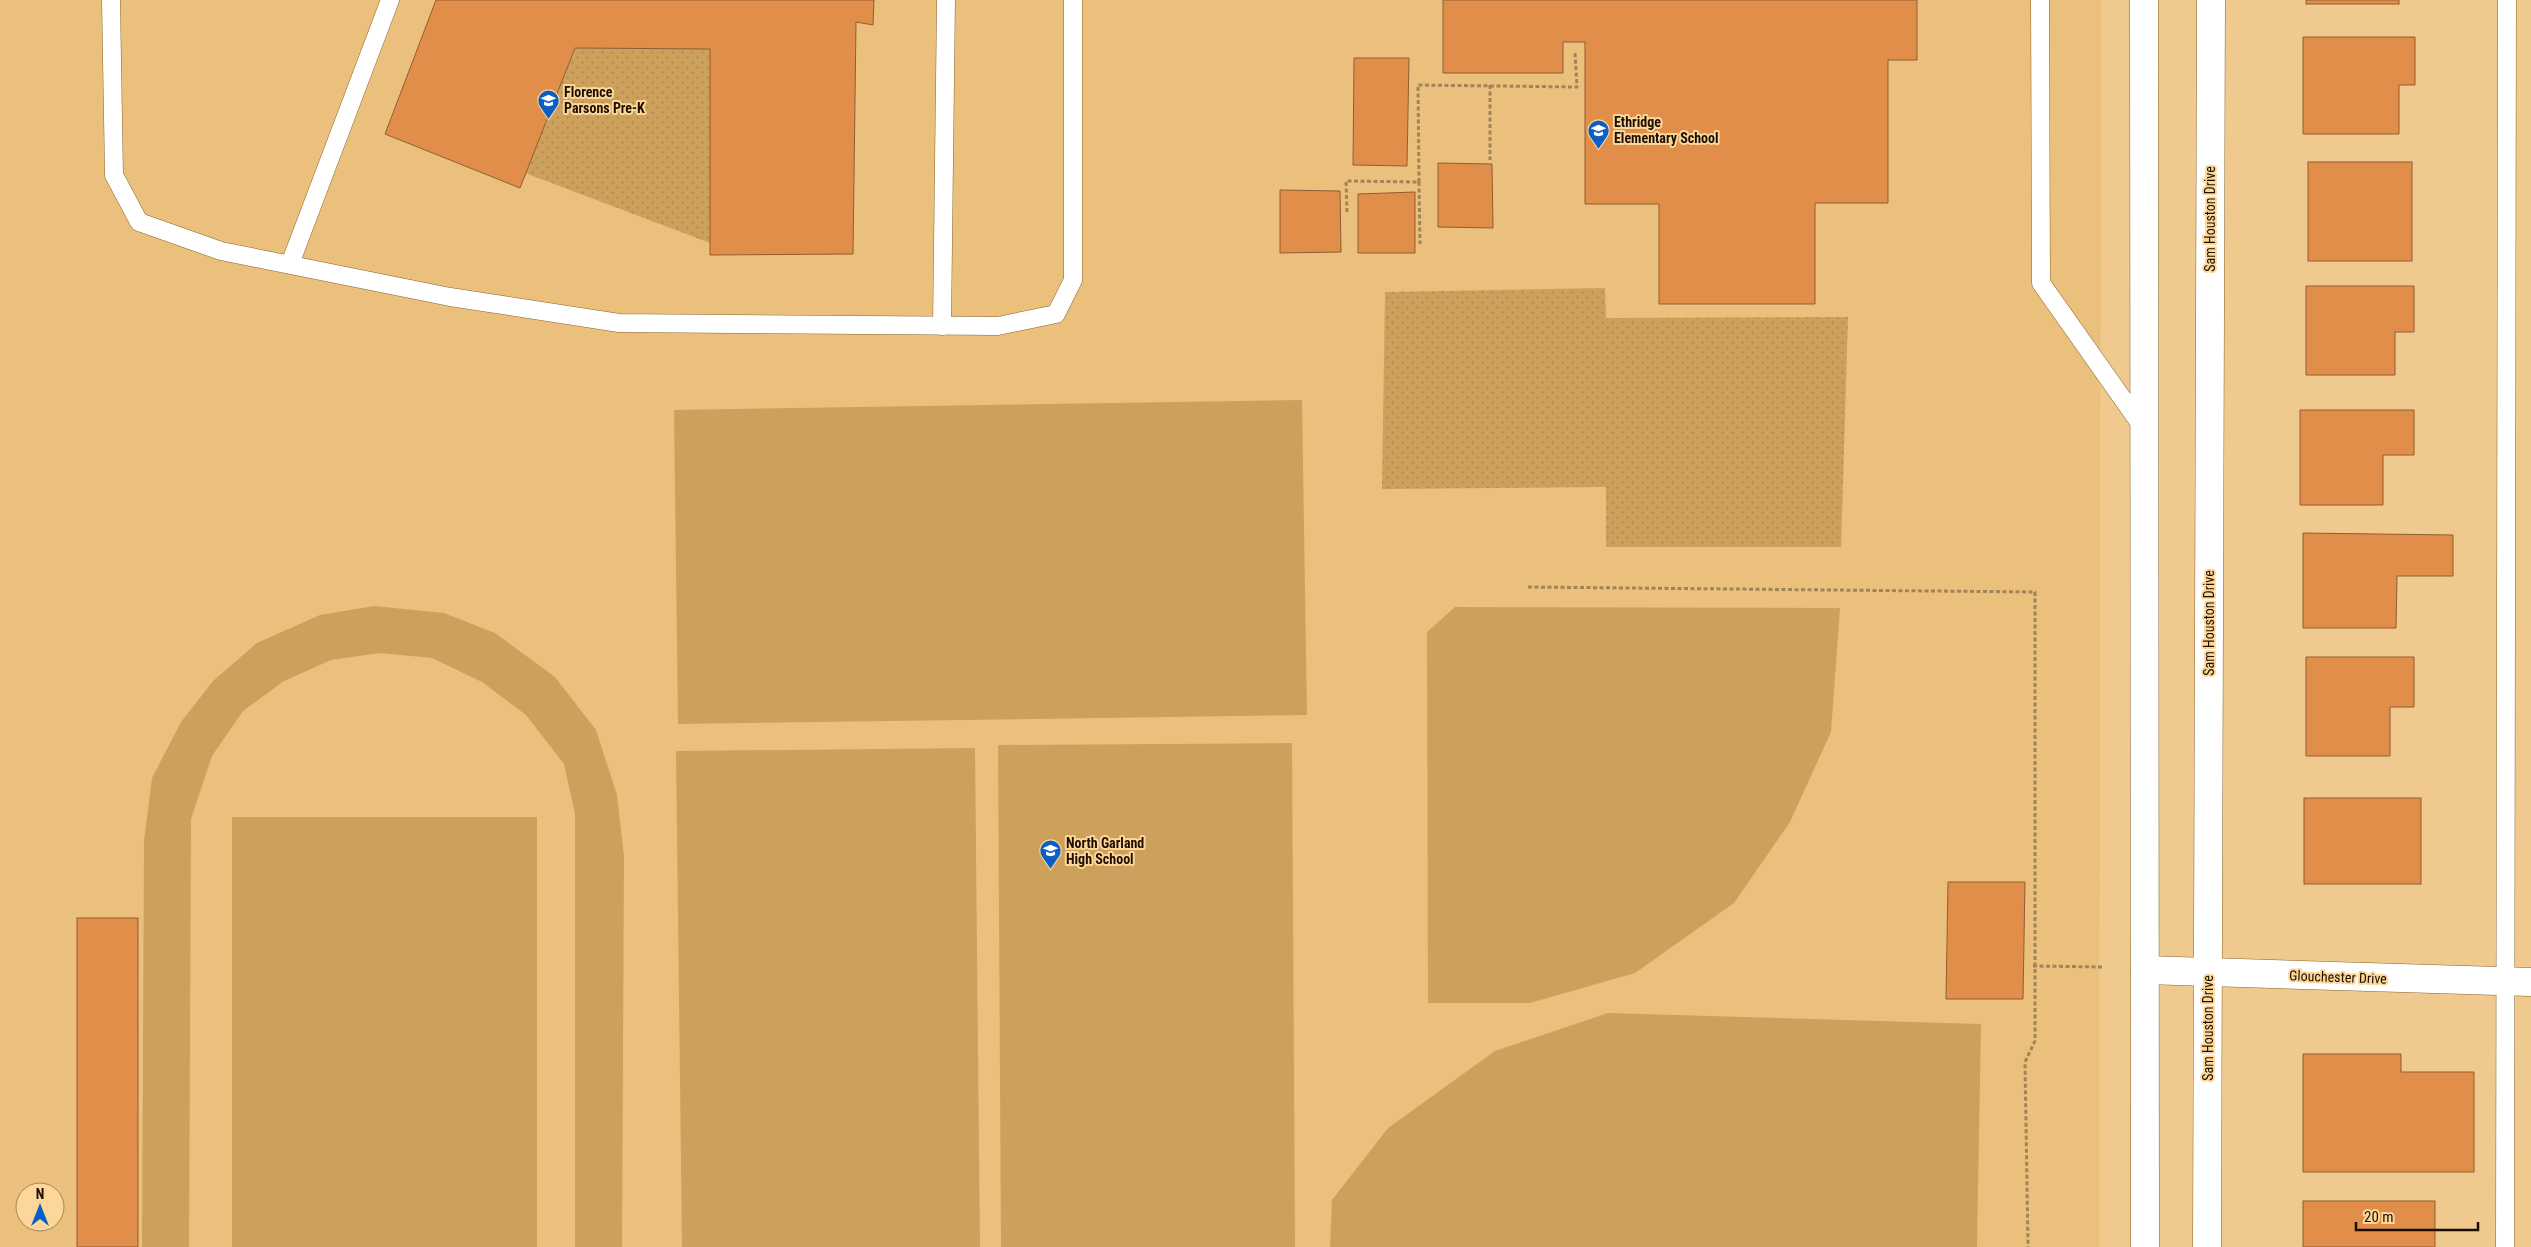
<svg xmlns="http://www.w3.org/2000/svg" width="2531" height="1247" viewBox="0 0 2531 1247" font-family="'Roboto Condensed',sans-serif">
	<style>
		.built { fill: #ebc07d; fill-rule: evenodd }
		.park { fill: url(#park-dots) }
		.pitch { fill: #cda15b }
		.building { fill: #e08e49; stroke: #915d34 }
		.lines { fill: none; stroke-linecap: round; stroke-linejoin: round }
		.lane-casing { stroke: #88652a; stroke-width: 19 }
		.secondary-casing { stroke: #88652a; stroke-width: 29 }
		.path { stroke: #a08458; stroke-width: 3; stroke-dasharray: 4 2.5; stroke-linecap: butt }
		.lane { stroke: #fff; stroke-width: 18 }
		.secondary { stroke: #fff; stroke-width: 28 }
		.labels { text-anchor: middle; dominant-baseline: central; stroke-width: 4; stroke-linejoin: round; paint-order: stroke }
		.poi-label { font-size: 14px; font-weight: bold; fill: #1c0f00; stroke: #fdd69a; text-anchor: start }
		.street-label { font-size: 14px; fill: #1c0f00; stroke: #fdd69a }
	</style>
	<defs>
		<pattern id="park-dots" width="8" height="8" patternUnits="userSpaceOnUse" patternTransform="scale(1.25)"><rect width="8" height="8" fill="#cda15b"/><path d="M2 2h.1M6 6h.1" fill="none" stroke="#af894d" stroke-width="1.8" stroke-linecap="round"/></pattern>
	</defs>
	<rect width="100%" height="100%" fill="#efc98d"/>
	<path class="built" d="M0,0H2101L2099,1247H0ZM25,1192H55V1222H25Z"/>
	<g class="park">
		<polygon points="575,48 710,49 710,243 525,173"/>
		<polygon points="1605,288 1606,318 1848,317 1841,547 1606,547 1606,487 1382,489 1385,292"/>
	</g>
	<g class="pitch">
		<polygon points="1302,400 1307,715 678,724 674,410"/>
		<polygon points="374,606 444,613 495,633 555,677 596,730 617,795 624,857 622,1247 575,1247 575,814 564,764 526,715 482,682 432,658 380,653 331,660 284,681 243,711 212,756 191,819 189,1247 142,1247 144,841 152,778 181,722 213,681 257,643 320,615"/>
		<polygon points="1455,607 1840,608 1831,732 1790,822 1734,903 1635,973 1530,1003 1428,1003 1427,632"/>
		<polygon points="1292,743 1295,1247 1001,1247 998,745"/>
		<polygon points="975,748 980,1247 682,1247 676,751"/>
		<rect x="232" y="817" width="305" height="430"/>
		<polygon points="1608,1013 1981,1024 1977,1247 1330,1247 1332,1200 1388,1128 1495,1051"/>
	</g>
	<g class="building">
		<polygon points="436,0 874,0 873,25 856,22 853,254 710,255 710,49 575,48 520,188 385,134"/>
		<polygon points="1443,0 1917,0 1917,60 1888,60 1888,203 1815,203 1815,304 1659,304 1659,204 1585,204 1585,42 1563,42 1563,73 1443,73"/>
		<rect x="2306" y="0" width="93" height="4"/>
		<polygon points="2303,37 2415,37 2415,85 2399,85 2399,134 2303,134"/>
		<polygon points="1354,58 1409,58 1407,166 1353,165"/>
		<rect x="2308" y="162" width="104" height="99"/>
		<polygon points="1438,163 1492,164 1493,228 1438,227"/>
		<polygon points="1280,190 1340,191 1341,252 1280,253"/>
		<polygon points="1415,192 1415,253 1358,253 1358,194"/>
		<polygon points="2306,286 2414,286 2414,332 2395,332 2395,375 2306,375"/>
		<polygon points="2300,410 2414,410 2414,455 2383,455 2383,505 2300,505"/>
		<polygon points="2303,533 2453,535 2453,576 2397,576 2396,628 2303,628"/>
		<polygon points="2306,657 2414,657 2414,707 2390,707 2390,756 2306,756"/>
		<rect x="2304" y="798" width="117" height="86"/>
		<polygon points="1948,882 2025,882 2023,999 1946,999"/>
		<rect x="77" y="918" width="61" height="329"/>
		<polygon points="2303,1054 2401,1054 2401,1072 2474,1072 2474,1172 2303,1172"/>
		<rect x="2303" y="1201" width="132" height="46"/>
	</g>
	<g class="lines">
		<defs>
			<g id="lane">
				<polyline points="111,0 114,175 139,222 221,251 450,297 619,323 998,326 1056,314 1073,280 1073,0"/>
				<polyline points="2040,0 2041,283 2144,429"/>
				<polyline points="290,264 390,0"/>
				<polyline points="942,326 946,0"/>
				<polyline points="2505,1247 2507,0"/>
			</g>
			<g id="secondary">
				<polyline points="2144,0 2145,1247"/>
				<polyline points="2145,970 2531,982"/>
				<polyline points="2207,1247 2211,0"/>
			</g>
		</defs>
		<use href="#lane" class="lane-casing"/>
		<use href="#secondary" class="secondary-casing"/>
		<g class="path">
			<polyline points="1490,85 1490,160"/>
			<polyline points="1419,182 1420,244"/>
			<polyline points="1347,212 1346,181 1419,182 1418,85 1577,87 1575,53"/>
			<polyline points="1528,587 2035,592 2035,1041 2025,1062 2028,1247"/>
			<polyline points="2033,966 2104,967"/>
		</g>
		<use href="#lane" class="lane"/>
		<use href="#secondary" class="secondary"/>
	</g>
	<defs>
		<symbol id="school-pin" viewBox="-11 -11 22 30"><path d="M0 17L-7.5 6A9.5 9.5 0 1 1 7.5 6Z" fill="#095ec7" stroke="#fdd69a"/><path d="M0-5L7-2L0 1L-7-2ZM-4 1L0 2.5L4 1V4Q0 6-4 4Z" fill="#fff"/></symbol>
	</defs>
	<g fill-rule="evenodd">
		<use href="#school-pin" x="536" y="88" width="25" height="34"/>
		<use href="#school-pin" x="1586" y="118" width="25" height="34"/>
		<use href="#school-pin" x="1038" y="838" width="25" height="34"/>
	</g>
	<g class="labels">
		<g class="poi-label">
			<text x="564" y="92">Florence<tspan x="564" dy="16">Parsons Pre-K</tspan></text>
			<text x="1614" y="122">Ethridge<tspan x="1614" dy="16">Elementary School</tspan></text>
			<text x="1066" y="843">North Garland<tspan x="1066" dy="16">High School</tspan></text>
		</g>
		<g class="street-label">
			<text transform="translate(2210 219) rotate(-90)">Sam Houston Drive</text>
			<text transform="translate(2209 623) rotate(-90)">Sam Houston Drive</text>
			<text transform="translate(2338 977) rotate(2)">Glouchester Drive</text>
			<text transform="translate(2208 1028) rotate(-90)">Sam Houston Drive</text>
		</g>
	</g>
	<g transform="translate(40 1207)"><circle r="24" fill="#fdd69a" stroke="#a3865c"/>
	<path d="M0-4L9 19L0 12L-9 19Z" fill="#095ec7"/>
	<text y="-8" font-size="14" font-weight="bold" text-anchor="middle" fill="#1c0f00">N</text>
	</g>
	<path d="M2356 1222v8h122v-8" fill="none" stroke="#1c0f00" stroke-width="2.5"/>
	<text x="2364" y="1222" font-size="15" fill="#1c0f00" stroke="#fdd69a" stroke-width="4" paint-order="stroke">20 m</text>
</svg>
